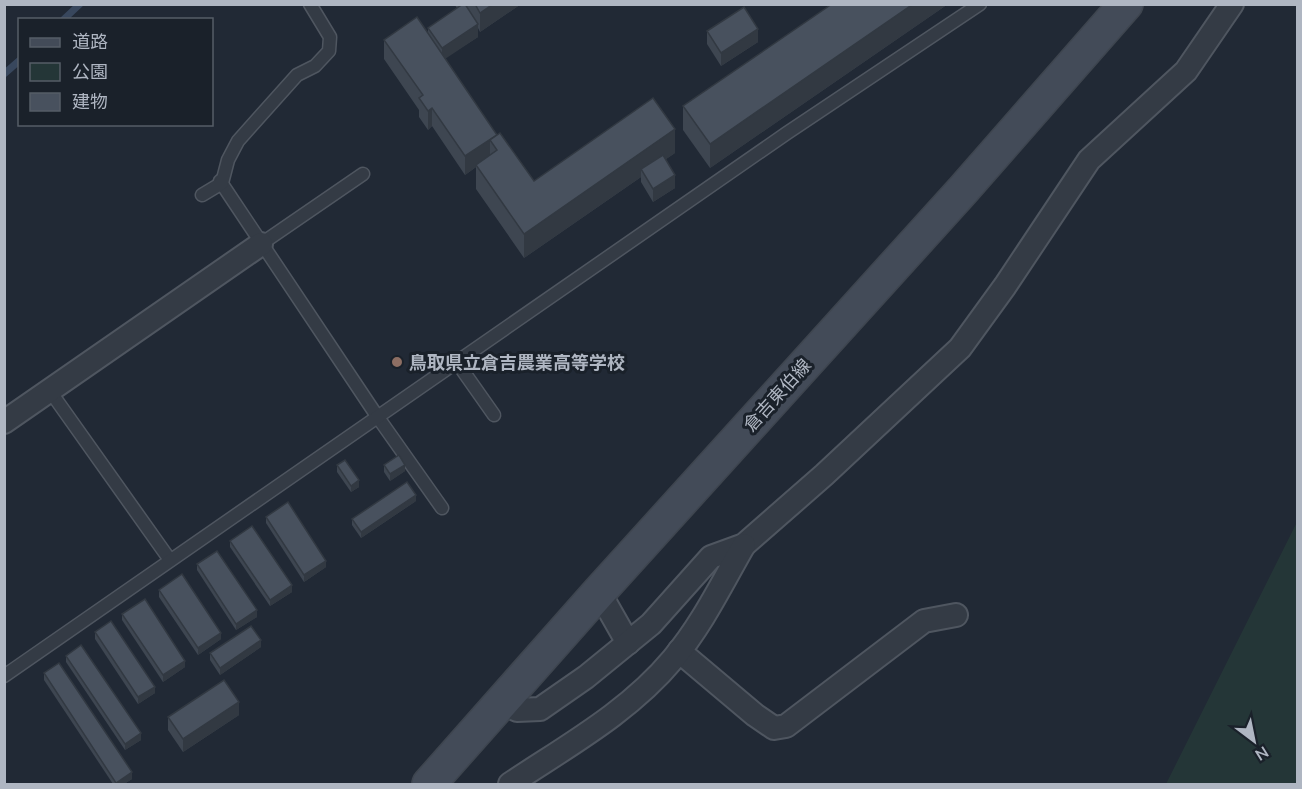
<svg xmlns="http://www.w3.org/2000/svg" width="1302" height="789" viewBox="0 0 1302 789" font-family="Mulish,'Noto Sans JP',sans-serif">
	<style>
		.green { fill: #243637 }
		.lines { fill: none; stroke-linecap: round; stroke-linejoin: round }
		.stream { stroke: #38475d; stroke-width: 7 }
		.service-casing { stroke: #4f5660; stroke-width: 15 }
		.minor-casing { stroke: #4f5660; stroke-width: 26 }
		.secondary-casing { stroke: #3e454f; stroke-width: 36 }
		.service { stroke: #343b45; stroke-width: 12 }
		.minor { stroke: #343b45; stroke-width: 22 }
		.secondary { stroke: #434b58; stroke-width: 33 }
		.wall { fill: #3e4651 }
		.shaded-wall { fill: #323942 }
		.building { fill: #48515e; stroke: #323942; stroke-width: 1.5 }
		.education-dot { fill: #8d6e63; stroke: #1a212a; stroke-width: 2 }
		.labels { text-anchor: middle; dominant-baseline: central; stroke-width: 6; stroke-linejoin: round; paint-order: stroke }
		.poi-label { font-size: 18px; font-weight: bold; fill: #afb6c2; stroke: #1a212a; text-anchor: start }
		.street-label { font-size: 18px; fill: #afb6c2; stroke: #1a212a }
	</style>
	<rect width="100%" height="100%" fill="#212935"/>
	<polygon class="green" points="1297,522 1297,784 1166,784"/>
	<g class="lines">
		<g class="stream">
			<polyline points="63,20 80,4"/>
			<polyline points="4,74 20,60"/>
		</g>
		<defs>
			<g id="service">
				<polyline points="220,181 377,416 442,508"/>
				<polyline points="202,195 222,183 228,160 238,141 297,75 315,66 329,51 330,37 310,4"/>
				<polyline points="261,244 363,174"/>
				<polyline points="456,361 494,415"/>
				<polyline points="50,391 170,560"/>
				<polyline points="4,676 787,133 980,4"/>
			</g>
			<g id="minor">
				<polyline points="4,422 261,244"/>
				<polyline points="599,592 628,643"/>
				<polyline points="679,651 755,715 774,728 786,726 924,621 956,615"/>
				<polyline points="503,702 517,710 540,709 586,677 651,624 711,557 744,545 824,475 960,348 1005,286 1089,160 1186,71 1232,4"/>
				<path d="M510,784C567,746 629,712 673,659C702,625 722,583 744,545"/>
			</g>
			<polyline id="secondary" points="429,784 599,592 963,190 1126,4"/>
		</defs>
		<use href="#service" class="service-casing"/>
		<use href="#minor" class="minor-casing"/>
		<use href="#secondary" class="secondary-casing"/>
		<use href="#service" class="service"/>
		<use href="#minor" class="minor"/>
		<use href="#secondary" class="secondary"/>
	</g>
	<g class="wall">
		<polygon points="454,4 521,4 480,32 478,28 478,37 445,58 497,135 534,181 675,153 666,159 675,188 653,202 641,182 641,177 524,258 476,189 476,167 465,175 432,126 428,130 419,117 419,110 384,59 384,40 428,34 428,28 457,8"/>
		<polygon points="832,4 948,4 710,168 683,130 683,106"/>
		<polygon points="707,31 758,42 721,66 707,44"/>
		<polygon points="337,465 359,487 351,492 337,472"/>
		<polygon points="384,465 405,471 390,481 384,472"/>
		<polygon points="416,501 361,538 352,525 352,519"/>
		<polygon points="266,517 326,567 304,582 266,523"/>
		<polygon points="230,541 292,592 270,606 230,547"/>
		<polygon points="197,564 257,617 236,630 197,570"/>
		<polygon points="159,590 221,639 198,655 159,597"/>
		<polygon points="122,614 185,667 163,682 122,620"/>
		<polygon points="95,632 155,693 138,704 95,639"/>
		<polygon points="261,647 220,675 210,660 210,653"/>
		<polygon points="66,656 141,740 125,750 66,662"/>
		<polygon points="44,673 132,779 124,784 113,784 44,680"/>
		<polygon points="239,715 183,752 168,730 168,717"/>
	</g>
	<g class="shaded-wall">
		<polygon points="493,4 521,4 480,32 480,13"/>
		<polygon points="913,4 948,4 710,168 710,144"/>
		<polygon points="478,24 478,37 442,61 442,48"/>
		<polygon points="758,29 758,42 721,66 721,53"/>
		<polygon points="432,108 432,126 428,130 428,111"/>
		<polygon points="675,129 675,153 644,174 641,169 641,177 524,258 524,234"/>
		<polygon points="497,135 497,150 490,140 490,158 476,165 476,167 465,175 465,156"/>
		<polygon points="675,175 675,188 653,202 653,189"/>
		<polygon points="405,465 405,471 390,481 390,474"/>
		<polygon points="359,480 359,487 351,492 351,486"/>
		<polygon points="416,495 416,501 361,538 361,532"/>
		<polygon points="326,561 326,567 304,582 304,575"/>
		<polygon points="292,585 292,592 270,606 270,600"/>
		<polygon points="257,610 257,617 236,630 236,624"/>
		<polygon points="221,633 221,639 198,655 198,648"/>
		<polygon points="261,640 261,647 220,675 220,668"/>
		<polygon points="185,661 185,667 163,682 163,675"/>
		<polygon points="155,687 155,693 138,704 138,697"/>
		<polygon points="239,702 239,715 183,752 183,739"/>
		<polygon points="141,733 141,740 125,750 125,744"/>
		<polygon points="132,772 132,779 124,784 116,784 116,783"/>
	</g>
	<g class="building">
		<polygon points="463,4 465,4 478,24 442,48 428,28"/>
		<polygon points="475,4 493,4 480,13"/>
		<polygon points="832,4 913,4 710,144 683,106"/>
		<polygon points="744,7 758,29 721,53 707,31"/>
		<polygon points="417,17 497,135 465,156 432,108 428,111 419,98 423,95 384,40"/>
		<polygon points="653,98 675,129 524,234 476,165 497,150 490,140 500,133 534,181"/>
		<polygon points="663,155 675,175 653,189 641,169"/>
		<polygon points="399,455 405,465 390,474 384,465"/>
		<polygon points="345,460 359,480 351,486 337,465"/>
		<polygon points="407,482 416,495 361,532 352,519"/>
		<polygon points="288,502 326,561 304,575 266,517"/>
		<polygon points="252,526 292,585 270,600 230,541"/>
		<polygon points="217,551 257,610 236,624 197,564"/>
		<polygon points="182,574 221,633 198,648 159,590"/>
		<polygon points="145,599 185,661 163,675 122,614"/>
		<polygon points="111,621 155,687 138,697 95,632"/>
		<polygon points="251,626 261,640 220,668 210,653"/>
		<polygon points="81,645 141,733 125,744 66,656"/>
		<polygon points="59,663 132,772 116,783 44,673"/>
		<polygon points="224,680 239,702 183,739 168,717"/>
	</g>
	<circle class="education-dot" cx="397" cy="362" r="6"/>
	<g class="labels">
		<g class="poi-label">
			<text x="409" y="362">鳥取県立倉吉農業高等学校</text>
		</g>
		<g class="street-label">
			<text transform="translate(777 395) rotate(-48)">倉吉東伯線</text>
		</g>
	</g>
	<rect width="1302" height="789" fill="none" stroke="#afb6c2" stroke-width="12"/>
	<rect x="18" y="18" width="195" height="108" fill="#1a212a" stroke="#565d67" stroke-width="1.5"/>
	<rect x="30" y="38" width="30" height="9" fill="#434b58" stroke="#565d67" stroke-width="1.5"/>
	<text x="72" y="48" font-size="18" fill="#afb6c2">道路</text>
	<rect x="30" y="63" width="30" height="18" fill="#243637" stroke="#565d67" stroke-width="1.5"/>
	<text x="72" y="78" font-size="18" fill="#afb6c2">公園</text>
	<rect x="30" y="93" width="30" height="18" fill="#48515e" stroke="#565d67" stroke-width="1.5"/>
	<text x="72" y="108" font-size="18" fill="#afb6c2">建物</text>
	<g transform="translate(1254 741) rotate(148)" stroke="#1a212a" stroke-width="4.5" paint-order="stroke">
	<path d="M0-4.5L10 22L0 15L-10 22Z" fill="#afb6c2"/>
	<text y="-9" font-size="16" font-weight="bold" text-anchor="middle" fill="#afb6c2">N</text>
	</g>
</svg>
